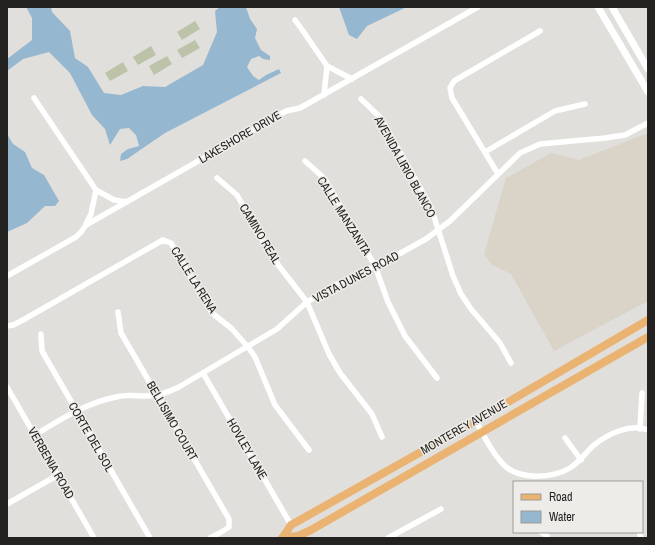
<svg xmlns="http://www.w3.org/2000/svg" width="655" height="545" viewBox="0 0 655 545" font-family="'Archivo Narrow',sans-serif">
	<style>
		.built { fill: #d9d3c8 }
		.green { fill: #bcc3a9 }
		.water { fill: #96b7d0 }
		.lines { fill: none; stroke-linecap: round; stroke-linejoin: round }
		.minor { stroke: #fff; stroke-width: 5.5 }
		.secondary { stroke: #fff; stroke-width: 7 }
		.primary { stroke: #eab371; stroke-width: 8 }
		.labels { text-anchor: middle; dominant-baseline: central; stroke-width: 3; stroke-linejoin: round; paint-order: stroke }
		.street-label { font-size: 12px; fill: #232220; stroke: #eeece8 }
	</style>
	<rect width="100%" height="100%" fill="#e1dfdb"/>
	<polygon class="built" points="648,133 648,301 554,351 511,274 491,264 484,254 506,178 551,153 579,160"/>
	<g class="green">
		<polygon points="195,21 200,29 182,40 177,32"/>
		<polygon points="195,40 200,48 182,58 177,50"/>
		<polygon points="151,46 156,55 138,65 133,57"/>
		<polygon points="167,56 172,64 154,75 149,66"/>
		<polygon points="123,62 128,71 110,81 105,73"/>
	</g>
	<g class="water">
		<polygon points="26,7 51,7 52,12 70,31 75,58 88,67 104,93 121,95 143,86 165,87 203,65 217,32 215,11 220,7 246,7 250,19 257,29 255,38 261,50 270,56 270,60 263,59 259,56 251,59 247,67 253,76 259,80 266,75 279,69 281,73 165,133 127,159 120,161 121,154 128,149 139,146 136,135 129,128 120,129 110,145 105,129 92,115 70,73 49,52 23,59 7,71 7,59 32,40 32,18"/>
		<polygon points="339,7 407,7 367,26 357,39 349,35"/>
		<polygon points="7,134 13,144 25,152 32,168 44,175 59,201 55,206 45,206 27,223 7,232"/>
	</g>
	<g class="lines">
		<g class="minor">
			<polyline points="295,20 303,31 327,66 352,79"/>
			<polyline points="324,95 327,66"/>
			<polyline points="34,98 96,190 114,200 127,202"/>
			<polyline points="361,99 381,118 431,207 453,276 461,294 471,309 500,343 511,363"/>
			<polyline points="485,152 555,111 585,104"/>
			<polyline points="305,161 325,179 375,266 388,302 405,336 437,378"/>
			<polyline points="498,174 452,98 450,88 454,81 540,31"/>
			<polyline points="217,178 237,195 272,257 307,302 329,354 340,373 372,414 382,437"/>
			<polyline points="86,224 91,214 96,190"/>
			<polyline points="7,276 76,237 81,232 86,225 286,111 300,108 478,7"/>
			<path d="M118,312L121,333L229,519V527C223,532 217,534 210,538"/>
			<polyline points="7,326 13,325 23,320 163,240 171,243 212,313 231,328 248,347 255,357 275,405 309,450"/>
			<polyline points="41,334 42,351 150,538"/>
			<polyline points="203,373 291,525"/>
			<polyline points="7,387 94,538"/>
			<path d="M476,421C484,436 493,455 506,467C522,480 553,478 570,468C580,462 586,452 594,445C608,434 630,423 648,430"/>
			<polyline points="640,429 642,393"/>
			<path d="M35,435C61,419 86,403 116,397C127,394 136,396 146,396C158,396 169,392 179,387L277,329L307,302L331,287L390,259L426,239L450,221L520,153L540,144L605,138L625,135L648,123"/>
			<polyline points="565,438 581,460"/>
			<polyline points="7,504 58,475"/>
			<polyline points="541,532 547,536"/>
			<polyline points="639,532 641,538"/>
			<polyline points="388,538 441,509"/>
		</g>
		<g class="secondary">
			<polyline points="598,7 648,92"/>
			<polyline points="612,7 648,69"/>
		</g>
		<g class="primary">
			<polyline points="283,537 291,525 476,421 648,320"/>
			<polyline points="282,538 298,536 311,530 648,337"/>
		</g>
	</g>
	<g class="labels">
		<g class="street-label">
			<text transform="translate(240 137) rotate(-30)">LAKESHORE DRIVE</text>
			<text transform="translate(405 167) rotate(61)">AVENIDA LIRIO BLANCO</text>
			<text transform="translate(344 216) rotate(58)">CALLE MANZANITA</text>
			<text transform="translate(260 234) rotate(59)">CAMINO REAL</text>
			<text transform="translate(356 277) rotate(-28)">VISTA DUNES ROAD</text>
			<text transform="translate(194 280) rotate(58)">CALLE LA RENA</text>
			<text transform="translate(172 421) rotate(60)">BELLISIMO COURT</text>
			<text transform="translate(464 427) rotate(-30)">MONTEREY AVENUE</text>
			<text transform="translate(91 437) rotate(60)">CORTE DEL SOL</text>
			<text transform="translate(247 449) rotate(60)">HOVLEY LANE</text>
			<text transform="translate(51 463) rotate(60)">VERBENIA ROAD</text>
		</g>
	</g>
	<rect width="655" height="545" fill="none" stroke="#232220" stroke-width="16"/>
	<rect x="513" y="481" width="130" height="52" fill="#eeece8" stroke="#9d9b98"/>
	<rect x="521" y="494" width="20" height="6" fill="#eab371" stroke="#9d9b98"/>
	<text x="549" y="501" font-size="12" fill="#232220">Road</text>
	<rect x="521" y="511" width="20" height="12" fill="#96b7d0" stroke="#9d9b98"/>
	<text x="549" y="521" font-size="12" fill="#232220">Water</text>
</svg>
